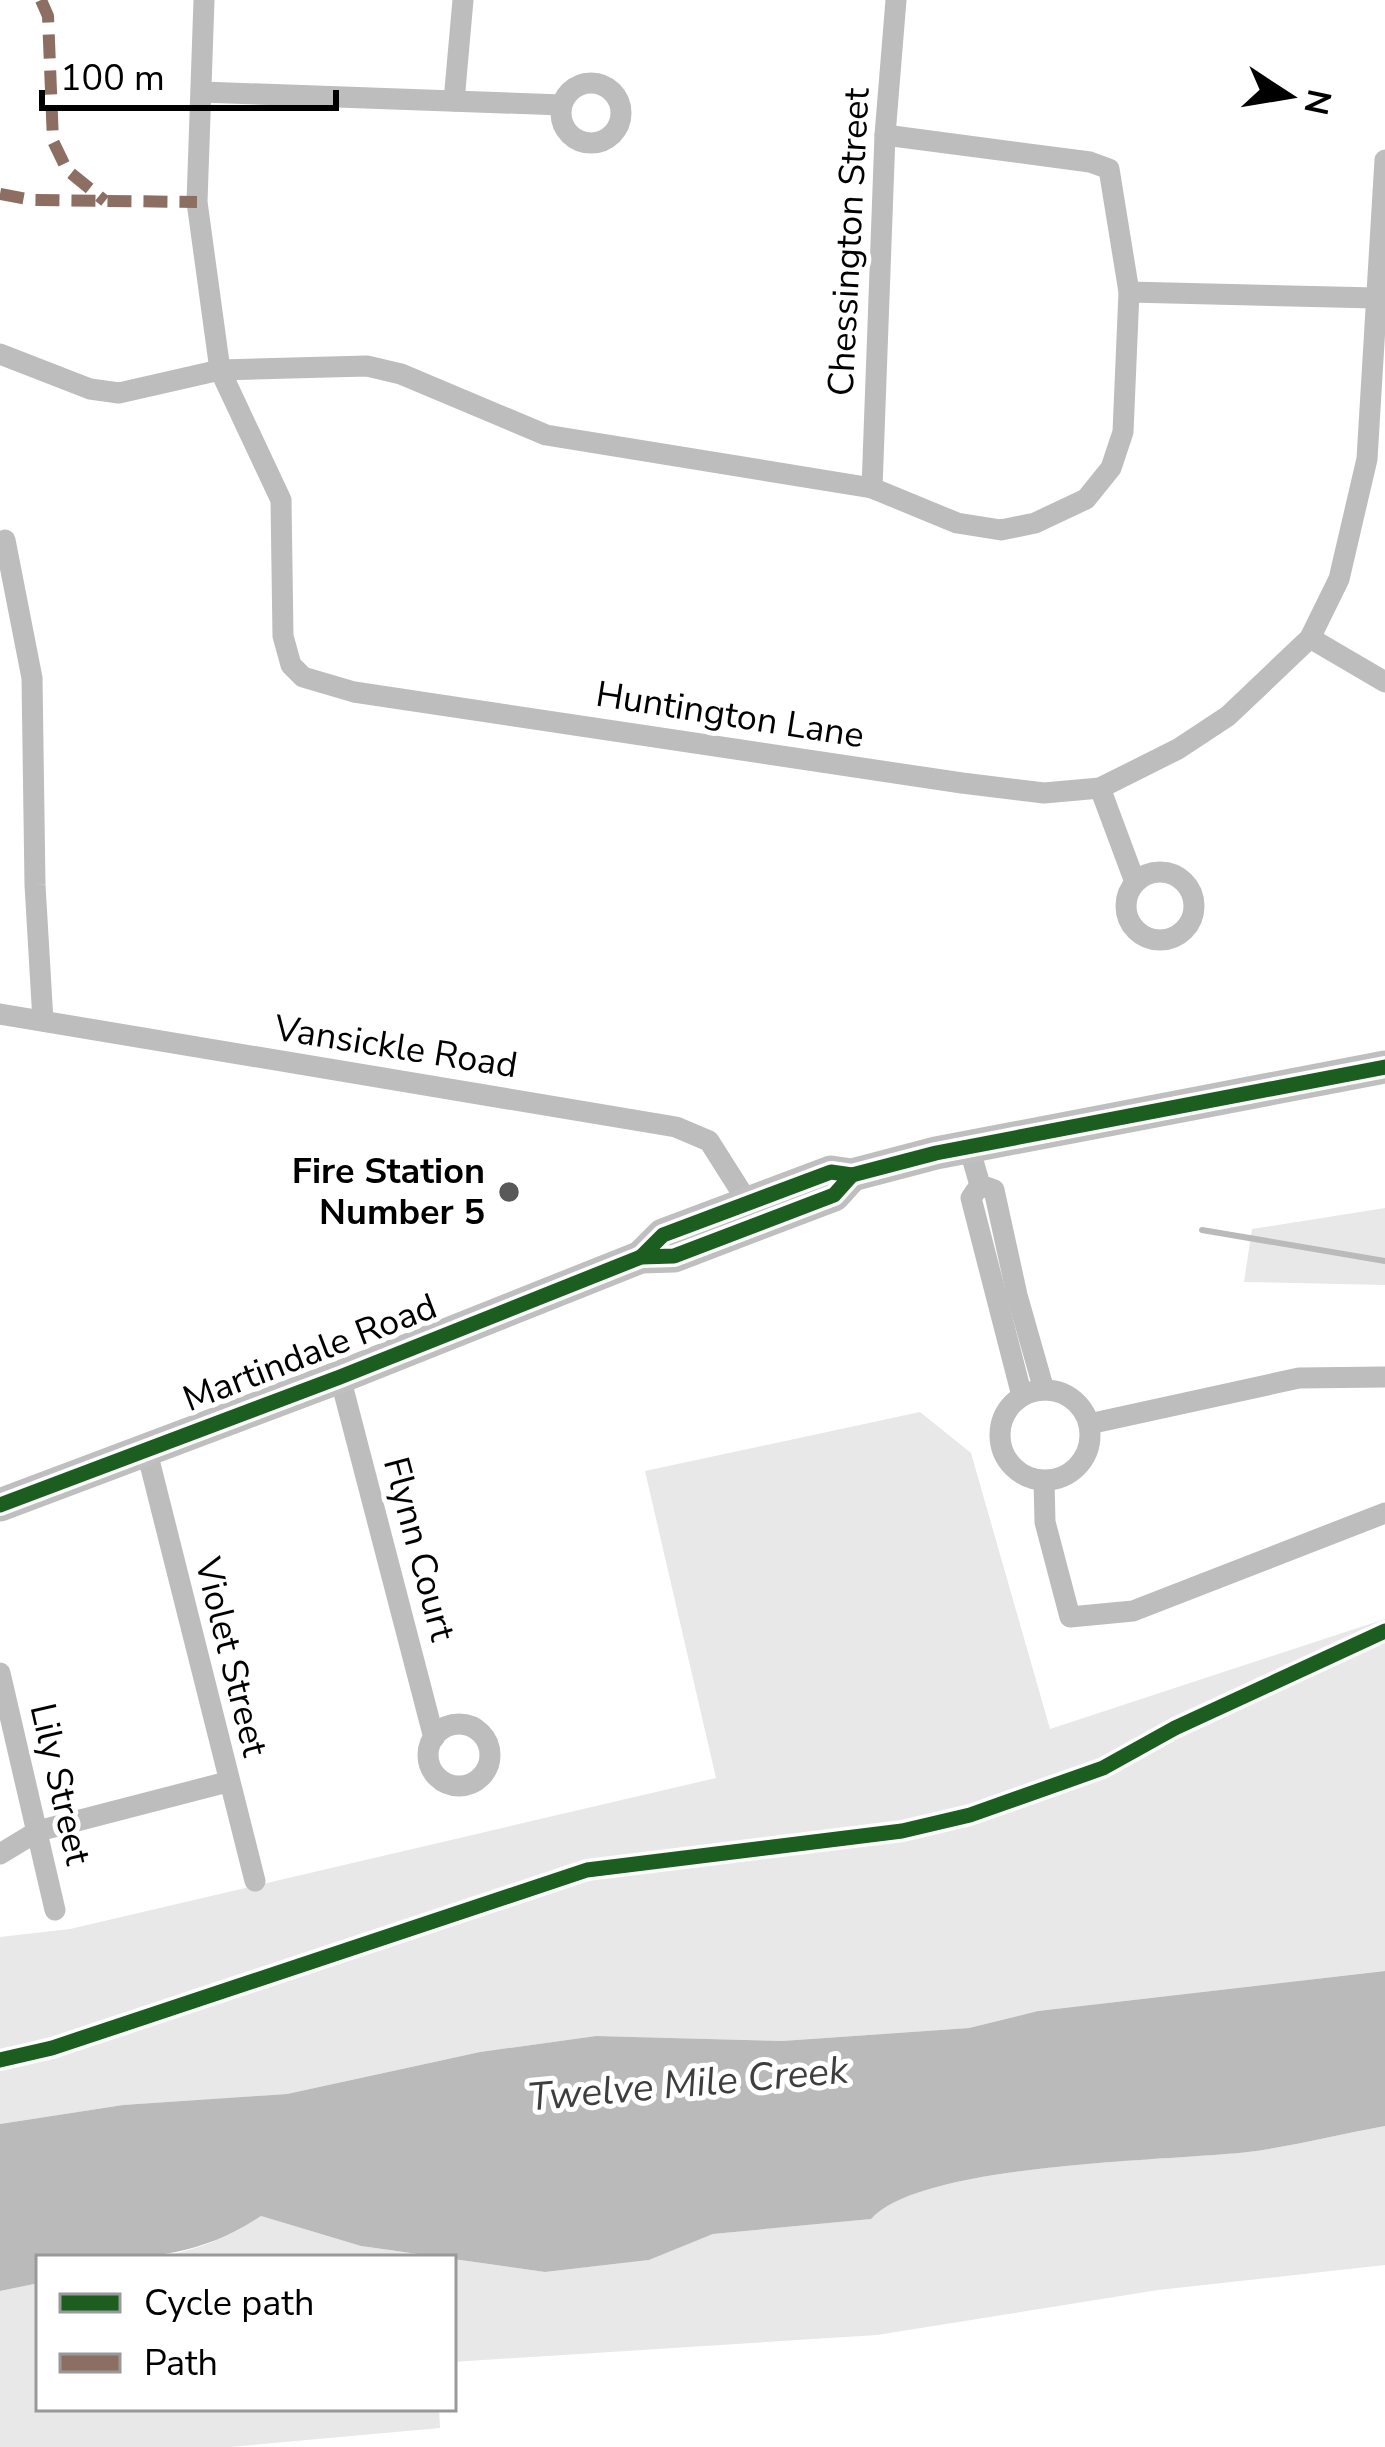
<svg xmlns="http://www.w3.org/2000/svg" width="1385" height="2447" viewBox="0 0 1385 2447" font-family="'Nunito Sans',sans-serif">
	<style>
		.green { fill: #e8e8e8 }
		.water { fill: #bababa }
		.lines { fill: none; stroke-linecap: round; stroke-linejoin: round }
		.stream { stroke: #bababa; stroke-width: 6 }
		.minor { stroke: #bdbdbd; stroke-width: 21 }
		.secondary { stroke: #bfbfbf; stroke-width: 33 }
		.quiet { stroke: #8d6e63; stroke-width: 12; stroke-dasharray: 24 12; stroke-linecap: butt }
		.cycleway-casing { stroke: #fff; stroke-width: 22 }
		.cycleway { stroke: #1b5e20; stroke-width: 15 }
		.poi-dot { fill: #595959; stroke: #fff; stroke-width: 4.5 }
		.labels { text-anchor: middle; dominant-baseline: central; stroke-width: 10; stroke-linejoin: round; paint-order: stroke }
		.street-label { font-size: 36px; fill: #000; stroke: #fff }
		.poi-label { font-size: 36px; font-weight: bold; fill: #000; stroke: #fff; text-anchor: end }
		.water-label { font-size: 39px; font-style: italic; fill: #3e3e3e; stroke: #fff }
	</style>
	<rect width="100%" height="100%" fill="#fff"/>
	<g class="green">
		<polygon points="1385,1208 1385,1285 1244,1282 1252,1229"/>
		<polygon points="920,1412 971,1453 1050,1729 1385,1619 1385,1971 1038,2011 969,2028 782,2041 596,2036 480,2052 287,2094 123,2105 0,2124 0,1937 70,1929 716,1778 645,1471"/>
		<path d="M1385,2126V2265L1158,2290L877,2335L453,2362V2259L545,2272L649,2260L713,2234L870,2219C922,2163 1167,2161 1248,2152C1294,2146 1340,2134 1385,2126Z"/>
		<path d="M261,2216L361,2246L445,2258H156C196,2250 227,2239 261,2216Z"/>
		<polygon points="39,2283 39,2408 439,2408 440,2428 230,2447 0,2447 0,2291"/>
	</g>
	<path class="water" d="M1385,1971V2126C1340,2134 1294,2146 1248,2152C1168,2161 921,2163 871,2219L713,2234L649,2260L545,2272L361,2246L261,2216C188,2265 124,2258 39,2258V2283L0,2291V2124L123,2105L287,2094L480,2052L596,2036L782,2041L969,2028L1038,2011Z"/>
	<g class="lines">
		<polyline class="stream" points="1202,1230 1385,1261"/>
		<g class="minor">
			<polyline points="204,0 197,202 220,370 281,500 283,636 291,665 303,677 354,692 962,783 1044,793 1100,788 1178,749 1228,716 1310,638 1339,579 1367,459 1385,160"/>
			<circle cx="591" cy="113" r="30"/>
			<polyline points="202,92 562,105"/>
			<polyline points="454,101 463,0"/>
			<polyline points="1129,292 1375,298"/>
			<polyline points="0,354 90,389 119,393 220,370 367,366 401,374 546,435 872,488 957,523 1001,530 1035,523 1086,499 1111,468 1123,432 1129,292 1109,169 1090,162 885,135"/>
			<polyline points="872,488 885,135 896,0"/>
			<polyline points="5,540 32,678 35,885 43,1021"/>
			<polyline points="1310,638 1385,682"/>
			<polyline points="1100,788 1135,882"/>
			<circle cx="1160" cy="906" r="34"/>
			<polyline points="0,1014 676,1127 709,1141 747,1201"/>
			<polyline points="969,1147 980,1185 994,1190 1017,1295 1044,1390"/>
			<polyline points="980,1185 971,1198 1022,1396"/>
			<polyline points="340,1377 434,1738"/>
			<circle cx="1045" cy="1435" r="45"/>
			<polyline points="1089,1424 1299,1378 1385,1377"/>
			<polyline points="146,1448 255,1881"/>
			<polyline points="1044,1481 1045,1522 1070,1617 1133,1611 1385,1513"/>
			<polyline points="0,1673 55,1910"/>
			<circle cx="459" cy="1755" r="31"/>
			<polyline points="0,1854 38,1831 227,1782"/>
		</g>
		<g class="secondary">
			<polyline points="641,1257 663,1235 831,1172 852,1175 936,1153 1385,1067"/>
			<polyline points="0,1505 340,1377 641,1257 674,1256 834,1195 852,1175"/>
		</g>
		<g class="quiet">
			<polyline points="41,0 48,16 53,141 67,170 105,201"/>
			<polyline points="0,194 33,200 197,202"/>
		</g>
		<defs>
			<g id="cycleway">
				<polyline points="641,1257 663,1235 831,1172 852,1175 936,1153 1385,1067"/>
				<polyline points="0,1505 340,1377 641,1257 674,1256 834,1195 852,1175"/>
				<polyline points="0,2060 52,2048 587,1870 902,1831 970,1815 1103,1768 1175,1728 1385,1631"/>
			</g>
		</defs>
		<use href="#cycleway" class="cycleway-casing"/>
		<use href="#cycleway" class="cycleway"/>
	</g>
	<circle class="poi-dot" cx="509" cy="1192" r="12"/>
	<g class="labels">
		<g class="street-label">
			<text transform="translate(849 242) rotate(-87)">Chessington Street</text>
			<text transform="translate(730 715) rotate(9)">Huntington Lane</text>
			<text transform="translate(396 1047) rotate(9)">Vansickle Road</text>
			<text transform="translate(310 1353) rotate(-21)">Martindale Road</text>
			<text transform="translate(419 1549) rotate(75)">Flynn Court</text>
			<text transform="translate(231 1657) rotate(76)">Violet Street</text>
			<text transform="translate(60 1784) rotate(77)">Lily Street</text>
		</g>
		<g class="poi-label">
			<text x="485" y="1171">Fire Station<tspan x="485" dy="41">Number 5</tspan></text>
		</g>
		<g class="water-label">
			<text transform="translate(688 2084) rotate(-5)">Twelve Mile Creek</text>
		</g>
	</g>
	<rect x="36" y="2255" width="420" height="156" fill="#ffffff" stroke="#999999" stroke-width="3"/>
	<rect x="60" y="2294" width="60" height="18" fill="#1b5e20" stroke="#999999" stroke-width="3"/>
	<text x="144" y="2315" font-size="36" fill="#000000">Cycle path</text>
	<rect x="60" y="2354" width="60" height="18" fill="#8d6e63" stroke="#999999" stroke-width="3"/>
	<text x="144" y="2375" font-size="36" fill="#000000">Path</text>
	<g transform="translate(1289 96) rotate(102)" stroke="#ffffff" stroke-width="9" paint-order="stroke">
	<path d="M0-9L21 45L0 30L-21 45Z" fill="#000000"/>
	<text y="-18" font-size="33" font-weight="bold" text-anchor="middle" fill="#000000">N</text>
	</g>
	<path d="M42 90v18h294v-18" fill="none" stroke="#000000" stroke-width="6"/>
	<text x="60" y="90" font-size="36" fill="#000000" stroke="#ffffff" stroke-width="9" paint-order="stroke">100 m</text>
</svg>
